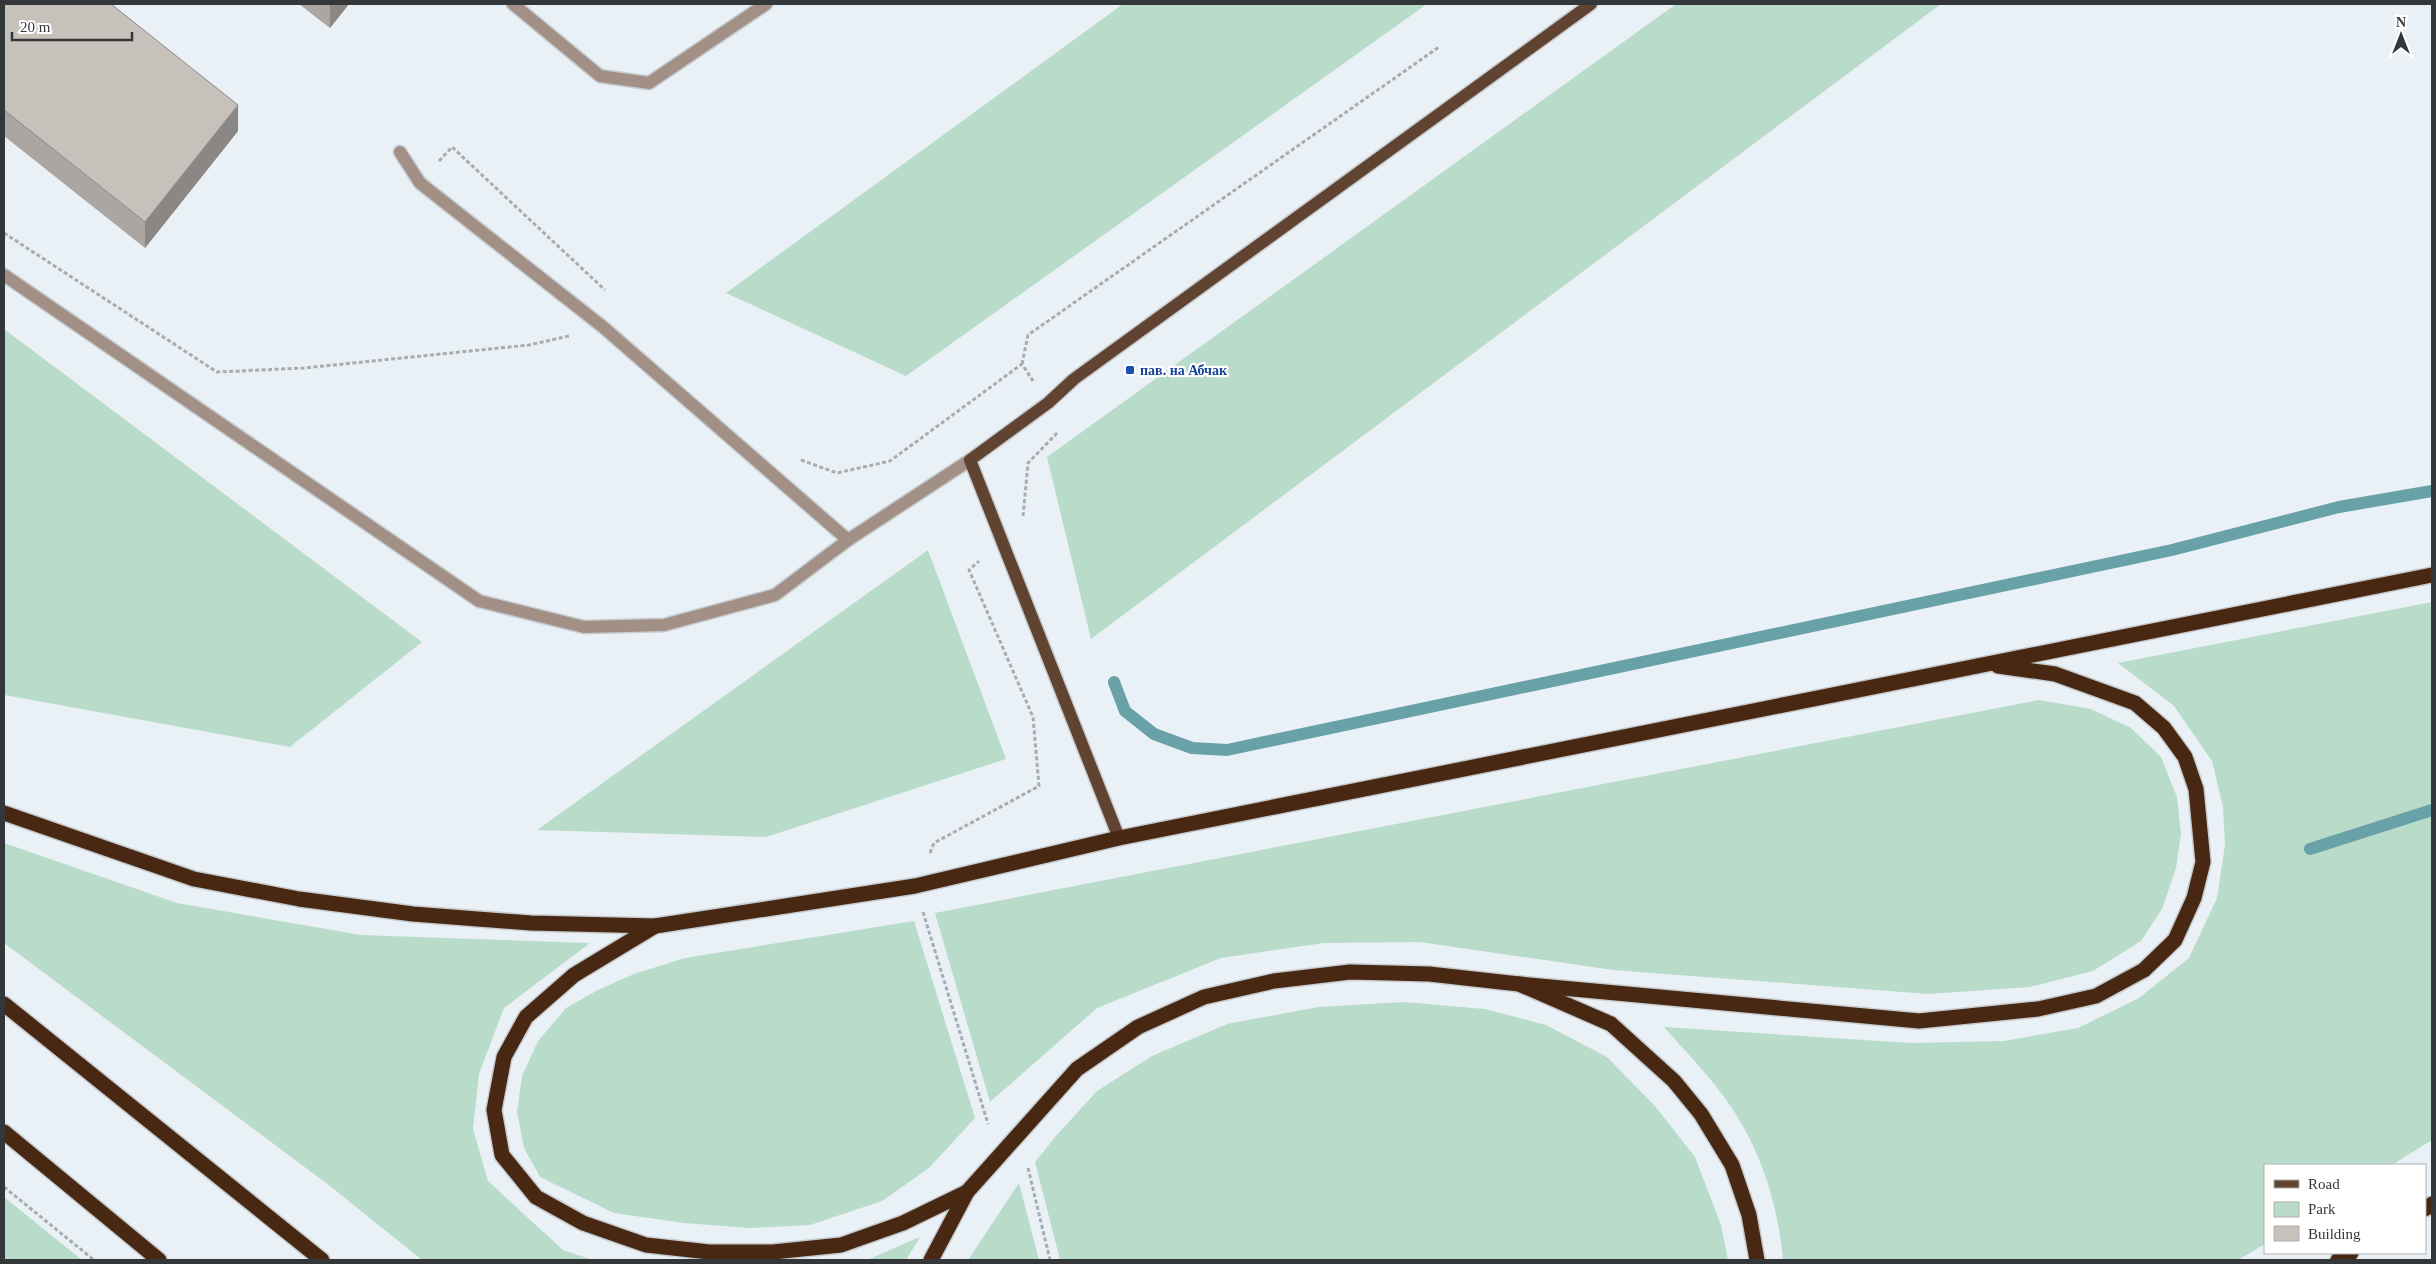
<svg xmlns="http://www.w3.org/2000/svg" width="2436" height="1264" viewBox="0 0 2436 1264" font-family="Georgia,serif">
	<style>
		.green { fill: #b9dbca }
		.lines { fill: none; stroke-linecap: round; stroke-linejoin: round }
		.stream { stroke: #69a1a8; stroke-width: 12 }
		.minor-casing { stroke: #c6ccd0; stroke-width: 15 }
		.major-casing { stroke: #c6ccd0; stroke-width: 15 }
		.highway-casing { stroke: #c6ccd0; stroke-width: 18 }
		.path { stroke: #a6acb0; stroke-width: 3; stroke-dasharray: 4 2.5; stroke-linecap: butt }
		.minor { stroke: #a29086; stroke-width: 12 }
		.major { stroke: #614331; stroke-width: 12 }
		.highway { stroke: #492813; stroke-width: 15 }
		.wall { fill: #aba6a2 }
		.shaded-wall { fill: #8b8784 }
		.building { fill: #c7c1bc; stroke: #8b8784 }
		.transit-dot { fill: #1a4fb4; stroke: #fff; stroke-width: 2 }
		.labels { text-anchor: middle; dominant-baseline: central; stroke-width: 4.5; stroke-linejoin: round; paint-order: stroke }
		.transit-label { font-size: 14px; font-weight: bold; fill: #164399; stroke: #fff; text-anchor: start }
	</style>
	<rect width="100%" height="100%" fill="#eaf1f6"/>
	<g class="green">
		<polygon points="1123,4 1427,4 906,376 726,293"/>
		<polygon points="1676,4 1941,4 1091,639 1047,457"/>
		<polygon points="4,329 422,642 290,747 4,695"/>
		<polygon points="928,550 1006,759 766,837 537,830"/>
		<path d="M2432,602V1140L2392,1165H2265V1244L2238,1260H1783C1778,1202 1759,1144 1724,1097C1706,1072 1684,1050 1664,1027L1911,1043L2004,1041L2078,1028L2139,998L2189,958L2217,898L2225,845L2223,807L2212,761L2174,706L2118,663Z"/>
		<polygon points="2039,700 2091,709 2131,728 2161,757 2177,797 2181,834 2176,868 2162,909 2141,941 2093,971 2030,987 1928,994 1613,970 1420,942 1324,943 1221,958 1097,1008 990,1102 935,913"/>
		<polygon points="4,843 177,903 361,935 590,943 504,1008 479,1074 473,1129 488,1181 563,1250 593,1260 422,1260 330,1186 4,943"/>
		<polygon points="914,921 975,1118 929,1168 882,1201 810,1225 750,1228 684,1223 614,1213 540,1177 524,1148 517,1112 522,1076 538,1041 566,1008 598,990 634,974 685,958"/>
		<polygon points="1404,1002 1485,1009 1546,1025 1607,1057 1655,1106 1695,1157 1721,1225 1728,1260 1060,1260 1035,1162 1056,1136 1097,1091 1152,1056 1227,1024 1318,1007"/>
		<polygon points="1019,1183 1039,1260 968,1260"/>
		<polygon points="4,1197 82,1260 4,1260"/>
		<polygon points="920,1237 906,1260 864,1260 867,1260"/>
	</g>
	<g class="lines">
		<g class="stream">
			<polyline points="1114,682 1125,711 1154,734 1192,748 1227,750 2172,550 2339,507 2432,491"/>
			<polyline points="2310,849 2432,810"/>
		</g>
		<defs>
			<g id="minor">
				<polyline points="513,4 600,76 649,83 766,4"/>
				<polyline points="400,152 420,183 603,327 848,540"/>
				<polyline points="4,275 479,601 584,627 664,625 775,595 848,540 970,460"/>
			</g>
			<polyline id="major" points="1119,838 970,460 1048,403 1074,379 1591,4"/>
			<g id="highway">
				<polyline points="4,813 194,879 299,899 413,914 531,923 655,926 915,886 1119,838 2432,575"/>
				<polyline points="655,926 574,975 526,1017 504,1057 494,1110 502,1155 536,1197 583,1223 646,1245 709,1252 773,1252 841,1245 903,1223 967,1192"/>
				<polyline points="1519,984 1919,1021 2038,1009 2096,996 2144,970 2175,940 2194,898 2203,862 2196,789 2185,757 2164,728 2135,703 2055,674 1998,666"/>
				<polyline points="4,1004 322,1260"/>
				<polyline points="4,1132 159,1260"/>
				<polyline points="2425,1209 2432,1204"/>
				<polyline points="931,1260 967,1192 1077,1069 1138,1027 1204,997 1274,981 1350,972 1429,974 1519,984 1611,1024 1674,1081 1701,1114 1732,1165 1749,1215 1757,1260"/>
				<polyline points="2338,1260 2351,1253"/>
			</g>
		</defs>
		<use href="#minor" class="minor-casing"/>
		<use href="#major" class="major-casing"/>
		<use href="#highway" class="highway-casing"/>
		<g class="path">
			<polyline points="439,161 452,147 605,290"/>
			<polyline points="4,233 217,372 304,368 529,345 569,336"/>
			<polyline points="1022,364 1028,335 1439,47"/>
			<polyline points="801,460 837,473 890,461 1022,364 1033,381"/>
			<polyline points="1023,516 1028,463 1058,432"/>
			<polyline points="930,853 934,843 1039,786 1033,717 969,570 979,561"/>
			<polyline points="923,912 988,1124"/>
			<polyline points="1028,1168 1050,1260"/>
			<polyline points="4,1187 94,1260"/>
		</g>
		<use href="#minor" class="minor"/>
		<use href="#major" class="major"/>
		<use href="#highway" class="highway"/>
	</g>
	<g class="wall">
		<polygon points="4,4 238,131 145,248 4,136"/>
		<polygon points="299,4 349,4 330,28"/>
	</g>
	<g class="shaded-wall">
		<polygon points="330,4 349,4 330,28"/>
		<polygon points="238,105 238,131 145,248 145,222"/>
	</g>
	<polygon class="building" points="4,4 111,4 238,105 145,222 4,110"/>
	<rect class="transit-dot" x="1125" y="365" width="10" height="10" rx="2.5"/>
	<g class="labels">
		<g class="transit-label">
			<text x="1140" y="370">пав. на Абчак</text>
		</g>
	</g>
	<rect width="2436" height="1264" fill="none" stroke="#343739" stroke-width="10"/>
	<rect x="2264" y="1164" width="162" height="90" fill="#ffffff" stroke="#aeafb0"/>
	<rect x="2274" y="1180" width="25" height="8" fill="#614331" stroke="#aeafb0"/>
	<text x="2308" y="1189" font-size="15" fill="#343739">Road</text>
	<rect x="2274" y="1202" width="25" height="15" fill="#b9dbca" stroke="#aeafb0"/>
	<text x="2308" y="1214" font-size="15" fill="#343739">Park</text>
	<rect x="2274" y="1226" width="25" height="15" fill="#c7c1bc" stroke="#aeafb0"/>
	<text x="2308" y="1239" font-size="15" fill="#343739">Building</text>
	<g transform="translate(2401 35)" stroke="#ffffff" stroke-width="4" paint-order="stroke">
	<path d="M0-4L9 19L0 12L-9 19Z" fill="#343739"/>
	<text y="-8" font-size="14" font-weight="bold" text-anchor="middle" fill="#343739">N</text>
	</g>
	<path d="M12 32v8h120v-8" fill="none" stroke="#343739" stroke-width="2.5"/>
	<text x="20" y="32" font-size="15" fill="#343739" stroke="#ffffff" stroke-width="4" paint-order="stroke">20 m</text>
</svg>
